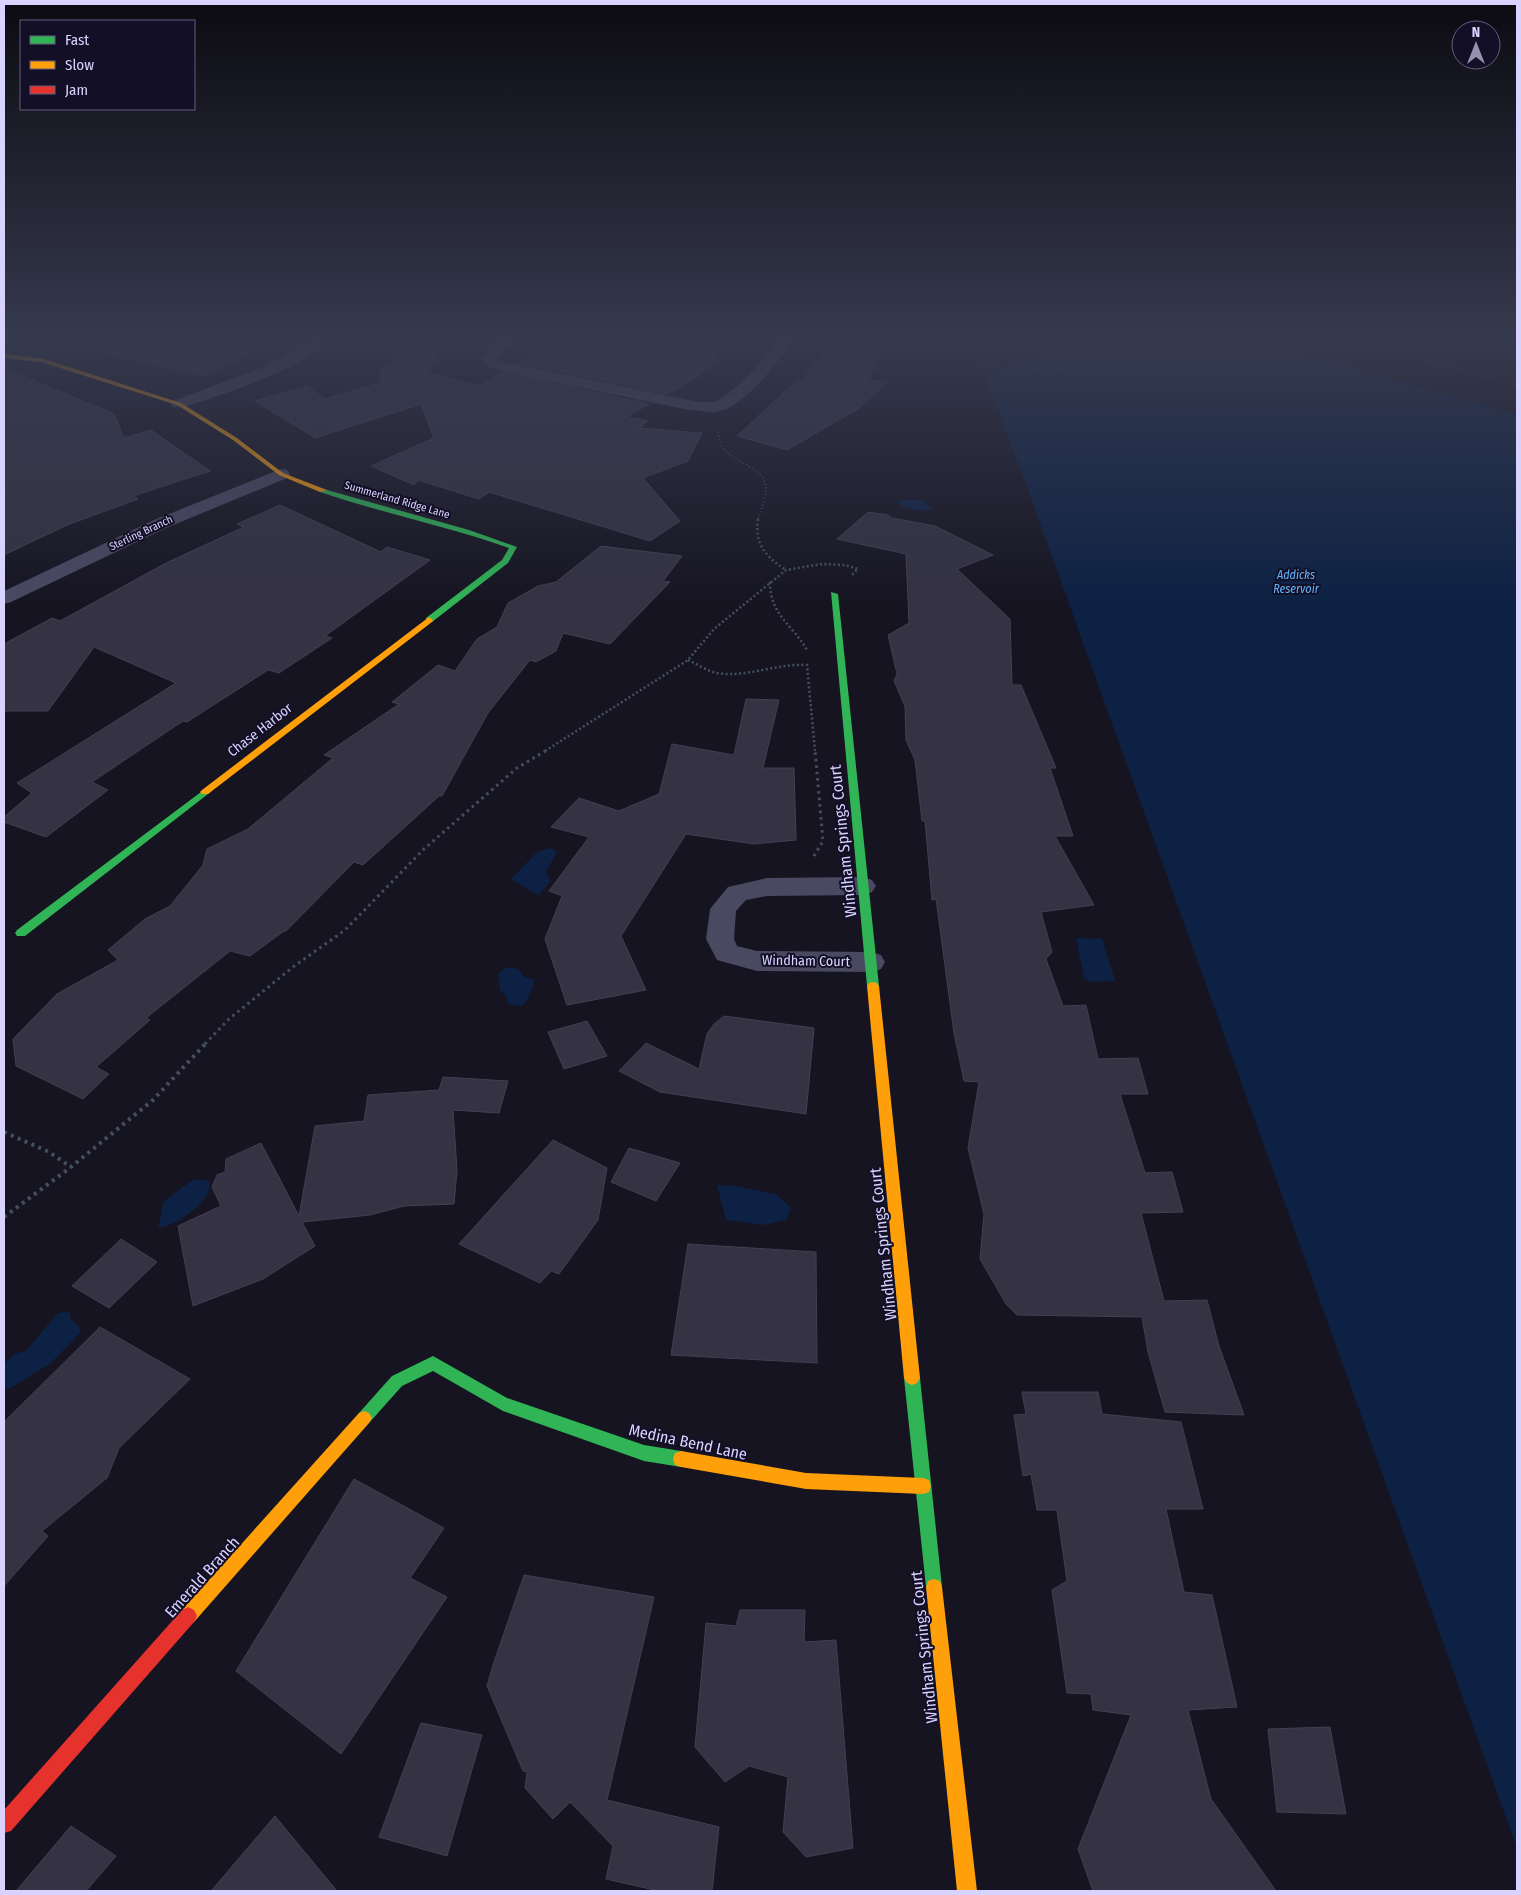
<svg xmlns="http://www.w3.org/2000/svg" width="1521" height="1895" viewBox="0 0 1521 1895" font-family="'Fira Sans Condensed',sans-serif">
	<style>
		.water { fill: #0d2144 }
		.building { fill: #343243; stroke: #433f54 }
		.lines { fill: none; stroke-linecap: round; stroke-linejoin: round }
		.path-far3 { stroke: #44505f; stroke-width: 2; stroke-dasharray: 1 2.5; stroke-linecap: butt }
		.path-far2 { stroke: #44505f; stroke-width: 2.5; stroke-dasharray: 2 2.5; stroke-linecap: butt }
		.path-far1 { stroke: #44505f; stroke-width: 3; stroke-dasharray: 2.5 4; stroke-linecap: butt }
		.path { stroke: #44505f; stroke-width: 4; stroke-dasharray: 3 4.5; stroke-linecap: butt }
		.street { fill: #4a4962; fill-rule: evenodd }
		.fast { fill: #30b455; fill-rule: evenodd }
		.slow { fill: #ff9f0a; fill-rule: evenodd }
		.jam { fill: #e5322d; fill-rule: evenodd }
		.labels { text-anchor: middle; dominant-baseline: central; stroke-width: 4; stroke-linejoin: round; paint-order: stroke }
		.far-street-label { font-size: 11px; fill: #d9d4ff; stroke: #130f26 }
		.far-water-label { font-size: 12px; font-style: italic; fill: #62b6ff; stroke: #130f26 }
		.street-label { font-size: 14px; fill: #d9d4ff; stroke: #130f26 }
		.near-street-label { font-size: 16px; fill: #d9d4ff; stroke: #130f26 }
	</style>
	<rect width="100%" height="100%" fill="#161421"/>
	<g class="water">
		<polygon points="1065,339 1256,339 1517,415 1517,1848 1028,490 985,376"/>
		<path d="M900,500H922L933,508C922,514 907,509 897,503Z"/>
		<polygon points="552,848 557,853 546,871 550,881 541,893 537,895 511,879 538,851"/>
		<polygon points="1076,938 1102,939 1115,981 1091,982 1084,978"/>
		<polygon points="508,967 519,969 524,977 535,980 528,999 522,1006 508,1004 508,999 500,990 498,973"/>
		<path d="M194,1179L209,1181C209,1184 210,1190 208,1193C203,1207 172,1227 158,1228L164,1201Z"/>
		<polygon points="717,1185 735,1186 776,1194 791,1208 786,1220 765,1225 726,1220"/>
		<polygon points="70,1312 70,1318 79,1326 81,1332 51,1363 7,1390 4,1386 4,1365 14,1354 26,1351 58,1313"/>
	</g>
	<g class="building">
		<polygon points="99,339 202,339 256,350 204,376 98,352"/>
		<polygon points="410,339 447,339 427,373 478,386 502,372 649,404 626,417 648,421 639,428 702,433 688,461 643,478 680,521 650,541 489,492 479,499 418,480 414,485 371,466 434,438 421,404 315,438 255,401 307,386 325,399 381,383 380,368 391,366 394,350"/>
		<polygon points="558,339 726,339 713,363 697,377 667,394 518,363"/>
		<polygon points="839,339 887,339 868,380 888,382 858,409 787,450 737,436 797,380 802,381 814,364"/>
		<polygon points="4,368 114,414 124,438 151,430 210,471 133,496 138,499 67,525 4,555"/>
		<polygon points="280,505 381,552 387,547 430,560 325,636 332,638 279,673 268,670 187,722 183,721 92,782 108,790 46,837 4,822 4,817 32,793 17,783 176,683 94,647 48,711 4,711 4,644 52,618 60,621 166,563 244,527 237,524"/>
		<polygon points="868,512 888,515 892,518 935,526 993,555 957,569 1010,619 1012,685 1021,685 1056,768 1050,768 1073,836 1055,836 1094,905 1041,912 1052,952 1046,959 1063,1006 1086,1005 1098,1059 1138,1058 1148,1094 1120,1094 1145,1173 1172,1172 1183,1212 1141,1213 1164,1301 1207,1300 1219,1346 1244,1415 1165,1412 1148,1352 1142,1317 1017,1315 1006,1304 980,1259 984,1214 968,1148 979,1082 964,1081 954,1033 936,899 932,900 925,821 922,821 915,760 906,740 905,706 894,681 897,674 888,635 909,623 906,554 837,539"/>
		<polygon points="601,546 682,556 663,581 670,582 610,644 563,633 556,651 536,662 530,660 488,713 442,796 439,796 363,865 354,862 286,931 284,931 250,956 230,951 146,1018 150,1020 96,1067 109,1074 83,1099 16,1066 13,1039 57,994 118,960 108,950 145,919 170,906 203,865 207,849 248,829 333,758 324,755 399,704 392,702 438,665 455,671 477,639 497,627 508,603 538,586 556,582"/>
		<polygon points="746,699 779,700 763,768 794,768 796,840 754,844 686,834 621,936 646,990 567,1005 545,939 562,896 549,891 589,837 551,827 579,798 619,811 659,794 672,744 734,755"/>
		<polygon points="724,1016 814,1028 806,1114 660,1092 619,1071 646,1043 699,1069 707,1034 714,1024"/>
		<polygon points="587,1021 607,1056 564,1069 548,1032"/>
		<polygon points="443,1077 508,1081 499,1113 453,1110 457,1170 454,1204 404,1206 370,1215 302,1222 315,1246 263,1279 193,1306 178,1226 221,1206 212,1187 217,1175 225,1172 226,1159 261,1143 299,1216 315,1126 364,1121 368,1095 439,1090"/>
		<polygon points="553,1140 607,1168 598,1220 559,1274 551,1271 540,1283 459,1244"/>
		<polygon points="629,1148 680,1163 656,1201 611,1182"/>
		<polygon points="121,1239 157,1262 109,1308 72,1286"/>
		<polygon points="688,1244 816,1252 817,1363 671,1355"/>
		<polygon points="100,1327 190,1379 119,1448 107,1478 42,1531 48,1536 4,1586 4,1422"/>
		<polygon points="1022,1392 1098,1392 1102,1414 1181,1422 1203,1509 1166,1509 1184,1592 1212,1595 1237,1707 1188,1710 1211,1799 1276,1891 1093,1891 1078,1849 1131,1715 1093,1710 1091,1694 1067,1693 1052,1590 1067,1581 1057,1510 1037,1510 1031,1474 1023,1476 1014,1415 1026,1414"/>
		<polygon points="354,1479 444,1528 410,1578 447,1597 341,1754 236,1671"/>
		<polygon points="524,1575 654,1597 607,1800 719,1827 712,1891 659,1891 606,1879 613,1846 570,1802 553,1819 525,1788 527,1772 523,1771 487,1686 493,1665"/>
		<polygon points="740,1610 805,1610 804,1642 836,1640 853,1848 806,1857 783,1832 788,1777 749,1766 725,1782 695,1747 706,1623 736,1626"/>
		<polygon points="421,1723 482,1735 447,1856 379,1837"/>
		<polygon points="1330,1727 1346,1814 1277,1812 1268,1729"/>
		<polygon points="275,1816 337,1891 211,1891"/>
		<polygon points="71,1826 116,1856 86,1891 16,1891"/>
	</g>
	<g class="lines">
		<g class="path-far3">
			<polyline points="966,339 975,362 1014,372 1026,366 1051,372 1163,339"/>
			<polyline points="1350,339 1517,386"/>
			<path d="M718,432C719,439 720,445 725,450C736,464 766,467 766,490C766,499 760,511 758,520"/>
		</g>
		<g class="path-far2">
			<path d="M758,519C754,544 766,557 786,570"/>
			<path d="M770,582C770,615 792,624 807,650"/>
			<path d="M688,660C697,664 707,671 717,673C747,678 777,663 807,665L815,751"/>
			<polyline points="545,751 688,660 714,629 786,570 822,564 845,565 858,569 852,575"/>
		</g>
		<g class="path-far1">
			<polyline points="814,856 823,841 815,750"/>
			<polyline points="205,1044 229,1019 293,967 345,930 424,849 517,768 547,750"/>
		</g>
		<g class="path">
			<polyline points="4,1132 49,1152 71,1167"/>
			<polyline points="4,1217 71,1167 153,1100 206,1043"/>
		</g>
		<g class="street">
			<path d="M312,339H329C307,368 220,395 185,407H173L171,404L173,401L266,366Z"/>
			<path d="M500,339H516L496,359L499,361L689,400C696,401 705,403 712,402C730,400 768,354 779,339H794C779,361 744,408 716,412C707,413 698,410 689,410L515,374L489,367L480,359Z"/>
			<polygon points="281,469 287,470 290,474 287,478 166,528 11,602 4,604 4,591 154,520"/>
			<polygon points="863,877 872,880 876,886 872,892 863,895 767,896 746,900 736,911 734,939 737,946 757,951 871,952 881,955 885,962 881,969 871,972 757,971 717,960 706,939 710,909 728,887 767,878"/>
		</g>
		<g class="fast">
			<path d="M320,488L469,530L517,547L508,563L432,622H426V618L502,560L509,548C447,526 382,513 320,492Z"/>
			<polygon points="831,592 838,594 879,986 877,989 869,989 867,986"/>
			<polygon points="205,789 208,790 210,792 208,794 25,936 17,936 15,933 17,930"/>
			<polygon points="433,1356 507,1398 644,1445 681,1451 687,1453 689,1459 687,1465 681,1467 644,1461 503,1411 433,1371 402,1386 369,1423 364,1425 359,1423 356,1418 359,1413 392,1376"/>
			<polygon points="912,1371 917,1373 920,1378 942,1587 940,1593 934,1595 928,1593 926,1587 904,1378 907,1373"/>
		</g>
		<g class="slow">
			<polygon points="4,354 44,359 181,403 237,438 283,473 327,490 320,492 279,475 233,440 177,405 41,362 4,358"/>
			<polygon points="429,617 433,620 432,622 208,794 202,794 200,792 202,790"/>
			<polygon points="873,982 877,983 879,986 920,1378 917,1383 912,1385 907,1383 904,1378 867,986 869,983"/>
			<polygon points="364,1411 369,1413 372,1418 369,1423 194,1622 188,1625 182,1622 179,1616 182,1610 359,1413"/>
			<polygon points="681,1451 806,1473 923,1478 929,1480 931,1486 929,1492 923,1494 806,1489 681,1467 675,1465 673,1459 675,1453"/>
			<polygon points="934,1579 940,1581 942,1587 977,1891 957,1891 926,1587 928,1581"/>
		</g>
		<polygon class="jam" points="188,1607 194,1610 197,1616 194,1622 11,1831 4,1833 4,1810 182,1610"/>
	</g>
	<linearGradient id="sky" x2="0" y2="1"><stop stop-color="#0c0b12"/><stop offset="0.56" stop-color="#363a4e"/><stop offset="1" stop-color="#363a4e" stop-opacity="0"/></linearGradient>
	<rect width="1521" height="605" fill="url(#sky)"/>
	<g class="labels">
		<g class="far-street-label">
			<text transform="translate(397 500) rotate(16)">Summerland Ridge Lane</text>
			<text transform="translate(141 533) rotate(-25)">Sterling Branch</text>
		</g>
		<g class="far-water-label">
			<text x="1296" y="575">Addicks<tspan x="1296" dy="14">Reservoir</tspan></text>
		</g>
		<g class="street-label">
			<text transform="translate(260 730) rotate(-38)">Chase Harbor</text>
			<text transform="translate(806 961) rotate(1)">Windham Court</text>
		</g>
		<g class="near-street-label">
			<text transform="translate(843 841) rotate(-96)">Windham Springs Court</text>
			<text transform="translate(883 1244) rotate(-96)">Windham Springs Court</text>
			<text transform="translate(688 1442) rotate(12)">Medina Bend Lane</text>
			<text transform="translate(202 1577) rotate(-48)">Emerald Branch</text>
			<text transform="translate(924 1647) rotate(-96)">Windham Springs Court</text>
		</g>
	</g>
	<rect width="1521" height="1895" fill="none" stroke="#d9d4ff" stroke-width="10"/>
	<rect x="20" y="20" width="175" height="90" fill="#130f26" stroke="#625e7d"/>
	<rect x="30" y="36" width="25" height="8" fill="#30b455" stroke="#625e7d"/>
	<text x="65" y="45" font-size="15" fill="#d9d4ff">Fast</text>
	<rect x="30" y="61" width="25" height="8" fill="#ff9f0a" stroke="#625e7d"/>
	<text x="65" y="70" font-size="15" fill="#d9d4ff">Slow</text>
	<rect x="30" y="86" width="25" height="8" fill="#e5322d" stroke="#625e7d"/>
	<text x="65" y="95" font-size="15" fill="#d9d4ff">Jam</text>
	<g transform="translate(1476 45)"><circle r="24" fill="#130f26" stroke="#625e7d"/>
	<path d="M0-4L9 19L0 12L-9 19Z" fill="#9591b1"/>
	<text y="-8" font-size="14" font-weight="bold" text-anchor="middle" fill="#d9d4ff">N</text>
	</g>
</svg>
